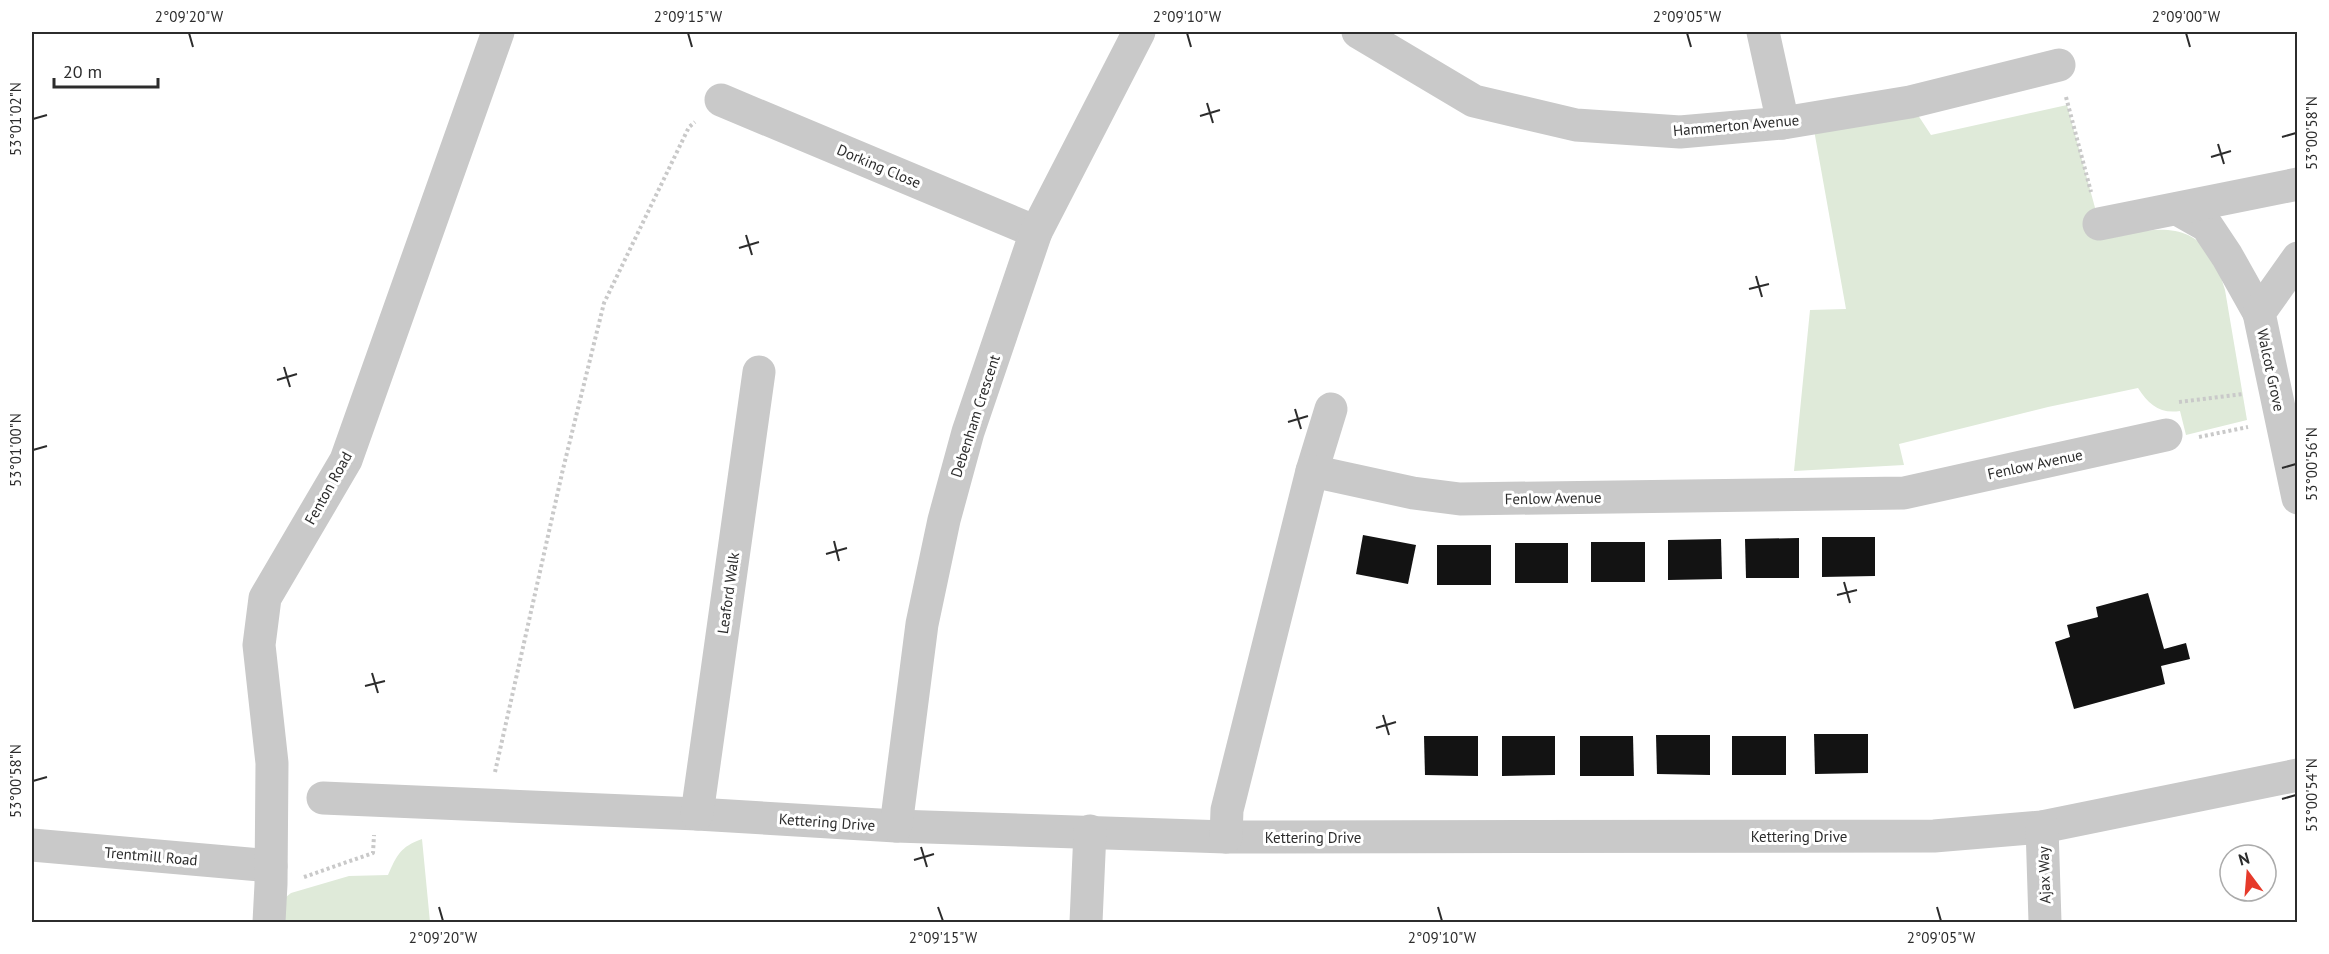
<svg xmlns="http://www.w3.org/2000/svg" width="2329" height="954" viewBox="0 0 2329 954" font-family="'PT Sans',sans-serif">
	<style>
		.green { fill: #dfead9 }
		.building { fill: #131313 }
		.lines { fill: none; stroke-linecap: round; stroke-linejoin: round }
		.path { stroke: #c9c9c9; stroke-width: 4; stroke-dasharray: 3 3; stroke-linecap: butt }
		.minor { stroke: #c9c9c9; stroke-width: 33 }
		.ticks { fill: none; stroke: #2c2c2c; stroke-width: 2 }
		.labels { text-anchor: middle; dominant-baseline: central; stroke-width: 6; stroke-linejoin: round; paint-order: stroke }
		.street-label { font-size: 15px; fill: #2c2c2c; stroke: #fff }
		.neatline { fill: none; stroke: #2c2c2c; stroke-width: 2 }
		.ticks-label { font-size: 15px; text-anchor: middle; fill: #2c2c2c }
	</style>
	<rect width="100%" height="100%" fill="#fff"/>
	<g class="green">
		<path d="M2067,105L2103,237C2165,227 2204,216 2225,290L2247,420L2186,435L2180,411C2160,414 2149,405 2138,388L2048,407L1899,444L1904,465L1794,471L1810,310L1846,309L1814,130L1914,109L1931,135Z"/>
		<path d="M422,839L430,922H279L280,902L291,893L349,876L388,875C397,855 400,847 422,839Z"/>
	</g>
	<g class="building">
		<polygon points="1363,535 1416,545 1408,584 1356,574"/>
		<polygon points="1822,537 1875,537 1875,576 1822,577"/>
		<polygon points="1799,538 1799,578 1746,578 1745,539"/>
		<polygon points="1721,539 1722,579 1668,580 1668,540"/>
		<rect x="1591" y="542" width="54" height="40"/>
		<rect x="1515" y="543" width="53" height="40"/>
		<rect x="1437" y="545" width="54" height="40"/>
		<polygon points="2148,593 2164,649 2186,643 2190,659 2161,666 2165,684 2074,709 2055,642 2070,637 2067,625 2098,617 2096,607"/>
		<polygon points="1814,734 1868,734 1868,773 1815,774"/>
		<polygon points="1656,735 1710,735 1710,775 1657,774"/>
		<polygon points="1424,736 1478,736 1478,776 1425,775"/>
		<polygon points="1502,736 1555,736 1555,775 1502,776"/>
		<polygon points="1580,736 1633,736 1634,776 1580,776"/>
		<rect x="1732" y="736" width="54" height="39"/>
	</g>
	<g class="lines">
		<g class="path">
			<polyline points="2066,97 2091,192"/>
			<polyline points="2179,402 2243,394"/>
			<polyline points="2199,437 2248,427"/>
			<polyline points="495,772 563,469 604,303 689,127 695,122"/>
			<polyline points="304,877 373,853 374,835"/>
		</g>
		<g class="minor">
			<polyline points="1358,32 1474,101 1576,125 1680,132 1783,123 1910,102 2059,65"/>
			<polyline points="1763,32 1783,123"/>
			<polyline points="721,100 1036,232"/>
			<polyline points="2177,209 2207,226 2227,256 2259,313"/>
			<polyline points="2099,224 2298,184"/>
			<polyline points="2298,258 2259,313 2298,498"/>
			<polyline points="1312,471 1331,409"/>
			<polyline points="323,798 697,814 896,826 1226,837 1934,836 2042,827 2298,775"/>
			<polyline points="697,814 759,372"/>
			<polyline points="896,826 922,624 944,520 968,432 1036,232 1139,32"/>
			<polyline points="2042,827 2045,922"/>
			<polyline points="1226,837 1227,810 1312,471 1413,493 1460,499 1904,493 2166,435"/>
			<polyline points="32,845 271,866"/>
			<polyline points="269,922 271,884 272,763 259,645 265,598 346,460 498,32"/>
			<polyline points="1086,922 1090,831"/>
		</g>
	</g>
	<path class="ticks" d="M189,33L193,47M688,33L692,47M1187,33L1191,47M1687,33L1691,47M2186,33L2190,47M1207,103L1213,123M1200,116L1220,110M33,119L47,115M2282,137L2296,133M2218,144L2224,164M2211,157L2231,151M746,235L752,255M739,248L759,242M1756,276L1762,297M1749,289L1769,284M284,367L290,387M277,380L297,374M1295,409L1301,429M1288,422L1308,416M33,450L47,446M2282,468L2296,464M834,541L839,561M826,554L847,548M1844,582L1850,603M1837,595L1857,590M372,673L378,693M365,686L385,681M1383,715L1389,735M1376,728L1396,722M33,781L47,777M2282,799L2296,795M921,847L927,867M914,860L934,854M439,907L443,921M938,907L943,921M1438,907L1442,921M1937,907L1941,921"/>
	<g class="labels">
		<g class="street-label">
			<text transform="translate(1736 125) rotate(-5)">Hammerton Avenue</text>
			<text transform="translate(879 166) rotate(23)">Dorking Close</text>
			<text transform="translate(2271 370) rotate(78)">Walcot Grove</text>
			<text transform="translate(975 416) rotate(-72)">Debenham Crescent</text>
			<text transform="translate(2035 464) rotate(-12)">Fenlow Avenue</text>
			<text transform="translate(328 488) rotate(-61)">Fenton Road</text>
			<text transform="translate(1553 498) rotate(-1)">Fenlow Avenue</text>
			<text transform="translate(728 593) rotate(-82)">Leaford Walk</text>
			<text transform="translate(827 822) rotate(4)">Kettering Drive</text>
			<text x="1799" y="836">Kettering Drive</text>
			<text x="1313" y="837">Kettering Drive</text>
			<text transform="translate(151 856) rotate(5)">Trentmill Road</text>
			<text transform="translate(2044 875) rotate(-92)">Ajax Way</text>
		</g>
	</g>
	<rect width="2329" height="954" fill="none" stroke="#ffffff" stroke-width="66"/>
	<g transform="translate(2248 873) rotate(344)"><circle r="28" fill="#ffffff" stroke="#ababab" stroke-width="1.5"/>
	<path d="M0-4.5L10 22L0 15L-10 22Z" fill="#e63a2b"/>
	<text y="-9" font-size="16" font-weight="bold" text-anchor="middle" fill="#2c2c2c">N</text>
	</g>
	<path d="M54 78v9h104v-9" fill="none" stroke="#2c2c2c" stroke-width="3"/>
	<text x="63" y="78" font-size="18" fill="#2c2c2c" stroke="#ffffff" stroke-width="4.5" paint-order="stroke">20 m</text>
	<rect x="33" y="33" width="2263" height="888" class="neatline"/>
	<g class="ticks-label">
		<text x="189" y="22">2°09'20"W</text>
		<text x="688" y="22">2°09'15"W</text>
		<text x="1187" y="22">2°09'10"W</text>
		<text x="1687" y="22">2°09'05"W</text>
		<text x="2186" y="22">2°09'00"W</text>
		<text transform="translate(16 119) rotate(-90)" y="5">53°01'02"N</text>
		<text transform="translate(2312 133) rotate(-90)" y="5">53°00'58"N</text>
		<text transform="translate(16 450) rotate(-90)" y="5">53°01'00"N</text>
		<text transform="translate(2312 464) rotate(-90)" y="5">53°00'56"N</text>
		<text transform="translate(16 781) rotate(-90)" y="5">53°00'58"N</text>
		<text transform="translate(2312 795) rotate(-90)" y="5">53°00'54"N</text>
		<text x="443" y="943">2°09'20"W</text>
		<text x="943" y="943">2°09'15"W</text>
		<text x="1442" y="943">2°09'10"W</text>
		<text x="1941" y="943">2°09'05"W</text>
	</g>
</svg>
